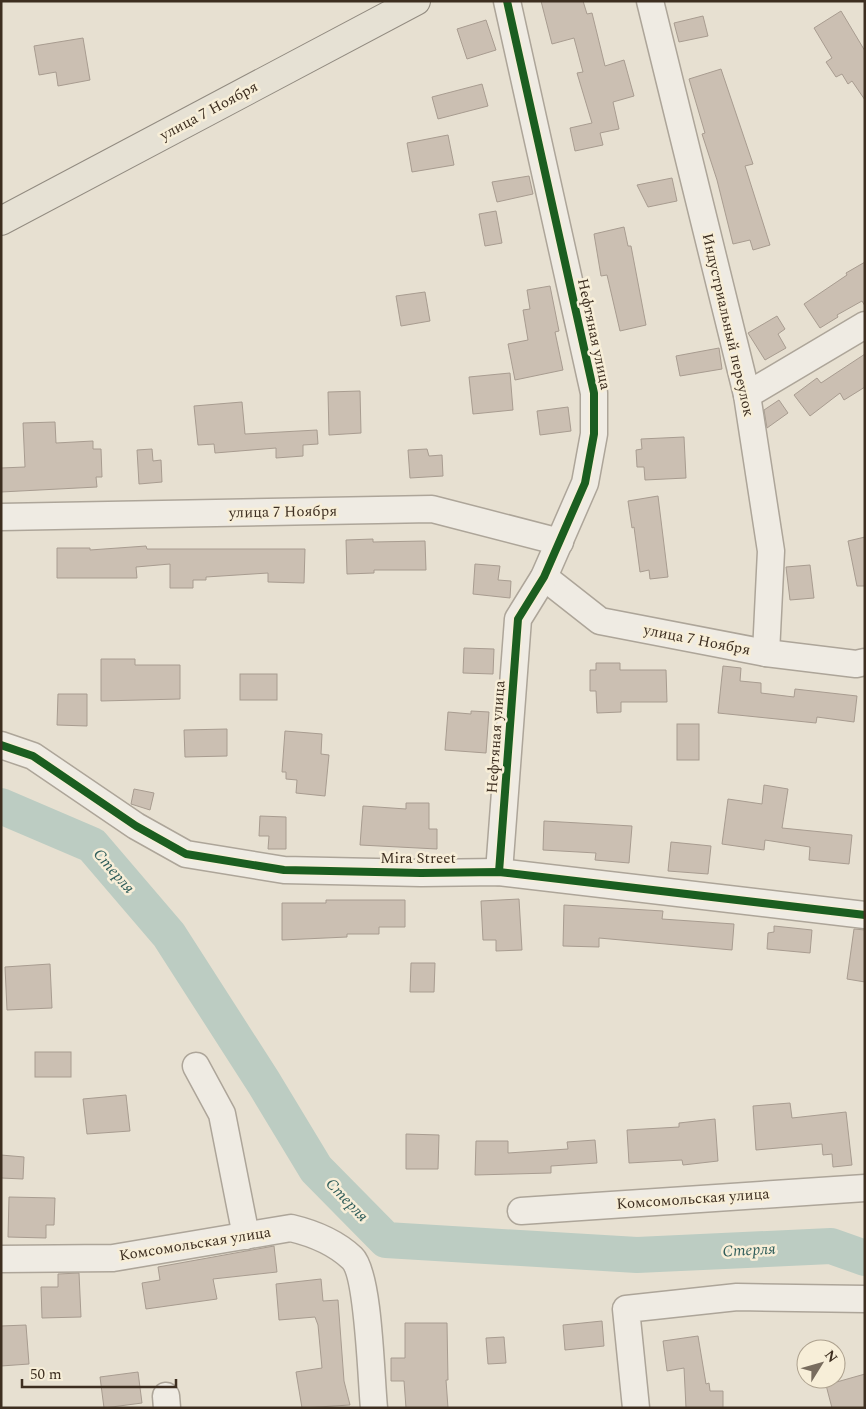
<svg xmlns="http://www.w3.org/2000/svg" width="866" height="1409" viewBox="0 0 866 1409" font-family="Spectral,serif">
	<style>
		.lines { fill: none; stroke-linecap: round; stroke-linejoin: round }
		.river { stroke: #bcccc2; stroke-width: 36 }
		.building { fill: #cbbfb2; stroke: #a89c90 }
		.minor-casing { stroke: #ada599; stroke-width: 29 }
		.major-casing { stroke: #928b80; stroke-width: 30 }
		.minor { stroke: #efebe3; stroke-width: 26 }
		.major { stroke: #e6e1d4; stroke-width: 28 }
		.cycleway-casing { stroke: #f7eed8; stroke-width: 11 }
		.cycleway { stroke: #1b5e20; stroke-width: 8 }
		.labels { text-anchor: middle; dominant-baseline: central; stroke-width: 5; stroke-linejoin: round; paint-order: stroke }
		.street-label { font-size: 15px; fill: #3d2e20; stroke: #f7eed8 }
		.water-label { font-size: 16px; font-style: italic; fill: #2f5d5a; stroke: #f7eed8 }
	</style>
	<rect width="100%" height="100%" fill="#e7e0d1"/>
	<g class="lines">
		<polyline class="river" points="1,806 92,845 169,935 264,1083 316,1169 386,1240 637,1255 831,1246 865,1258"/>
	</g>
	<g class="building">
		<polygon points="541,1 583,1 587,14 592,13 605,66 624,60 634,96 613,102 619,129 600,133 603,145 575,151 570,128 592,123 577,73 583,72 574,38 552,44"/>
		<polygon points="841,11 865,51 865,100 852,81 848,84 842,74 836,77 826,62 832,58 814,28"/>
		<polygon points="703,16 708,36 679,42 674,23"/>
		<polygon points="486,20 496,50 467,59 457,29"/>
		<polygon points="83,38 90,80 58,86 56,72 39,75 34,46"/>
		<polygon points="721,69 753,164 745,166 770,245 753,250 750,240 733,244 717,180 702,134 705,133 689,79"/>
		<polygon points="482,84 488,106 438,119 432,97"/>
		<polygon points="448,135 454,165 412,172 407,143"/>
		<polygon points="529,176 533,194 497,202 492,182"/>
		<polygon points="672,178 677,201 648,207 637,185"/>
		<polygon points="496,211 502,243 485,246 479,214"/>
		<polygon points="624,227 628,246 631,246 646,325 620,331 607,275 601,276 594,234"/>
		<polygon points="865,262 865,306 862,301 837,315 838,317 820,328 804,304 847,275 846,273"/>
		<polygon points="550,286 559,331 555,332 563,370 515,380 508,344 528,340 523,310 530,309 527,290"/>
		<polygon points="425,292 430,321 401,326 396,296"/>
		<polygon points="777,316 785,329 778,334 786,348 765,360 748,333"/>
		<polygon points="719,348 722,369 680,376 676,356"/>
		<polygon points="865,354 865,387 844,400 840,393 810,416 794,395 817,378 821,383"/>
		<polygon points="510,373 513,410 473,414 469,377"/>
		<polygon points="360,391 361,433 329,435 328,392"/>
		<polygon points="779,400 788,413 767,428 764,410"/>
		<polygon points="242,402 245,434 317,430 318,444 303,445 303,456 276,458 276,448 215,453 214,444 198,445 194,406"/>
		<polygon points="568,407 571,431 540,435 537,411"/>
		<polygon points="55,422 56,443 93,441 93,449 101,449 102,477 96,477 97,487 1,492 1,468 25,467 23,423"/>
		<polygon points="684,437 686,478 645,480 644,467 637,467 636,450 642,449 641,439"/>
		<polygon points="152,449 153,461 161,460 162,482 139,484 137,450"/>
		<polygon points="427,449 429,456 442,455 443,476 410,478 408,450"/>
		<polygon points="658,496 668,577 650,579 649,570 640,572 634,527 632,528 628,501"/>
		<polygon points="865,537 865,586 857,586 848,541"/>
		<polygon points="373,539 373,542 425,541 426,570 374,570 374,573 347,574 346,540"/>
		<polygon points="146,546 147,549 305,549 304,583 268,582 268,573 206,577 206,580 193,580 193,588 170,588 170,564 136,567 137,578 57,578 57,548 90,548 90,550"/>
		<polygon points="475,564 500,566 498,580 511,581 510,598 473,594"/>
		<polygon points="810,565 814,598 790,600 786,567"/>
		<polygon points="464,648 494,649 493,674 463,673"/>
		<polygon points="101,659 135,659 135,665 180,665 180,699 101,701"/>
		<polygon points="596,663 620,663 620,670 666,670 667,702 621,702 621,712 597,713 596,691 590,691 590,670 596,670"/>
		<polygon points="723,666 741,668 740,681 761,683 761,693 794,697 795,689 857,696 854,722 817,717 816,723 718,713"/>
		<rect x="240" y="674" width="37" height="26"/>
		<polygon points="58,694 87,694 87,726 57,725"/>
		<polygon points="471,711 489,712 486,753 445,750 448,712 471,714"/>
		<rect x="677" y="724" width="22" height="36"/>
		<polygon points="227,729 227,756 185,757 184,730"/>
		<polygon points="285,731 322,734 321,754 329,755 325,796 296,793 297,780 286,779 286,772 282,772"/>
		<polygon points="764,785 788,789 782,828 852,835 849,864 809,860 810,847 765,840 764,850 722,844 728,799 762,804"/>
		<polygon points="134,789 154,793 150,810 131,804"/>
		<polygon points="406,803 429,803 429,829 437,829 437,849 360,845 363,806 406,809"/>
		<polygon points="260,816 286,817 286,849 268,849 269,836 259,836"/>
		<polygon points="544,821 632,826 629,863 595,860 596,853 543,850"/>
		<polygon points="671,842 711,846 708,874 668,871"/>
		<polygon points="519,899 522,950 496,951 496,940 483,940 481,901"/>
		<polygon points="326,900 405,900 405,927 379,927 379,934 347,934 347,937 282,940 282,903 326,903"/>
		<polygon points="564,905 663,911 662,919 734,924 732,950 599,938 599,947 563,946"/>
		<polygon points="774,926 812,930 810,953 767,949 768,933 774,932"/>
		<polygon points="854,929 865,930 865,982 847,979"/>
		<polygon points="411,963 435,963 434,992 410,992"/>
		<polygon points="50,964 52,1008 7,1010 5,967"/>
		<rect x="35" y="1052" width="36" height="25"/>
		<polygon points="126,1095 130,1131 87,1134 83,1099"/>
		<polygon points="790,1103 792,1118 846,1112 852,1165 833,1167 832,1154 823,1155 822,1144 756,1150 753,1106"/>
		<polygon points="715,1119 718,1161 683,1165 682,1160 629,1163 627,1130 679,1127 679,1123"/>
		<polygon points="406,1134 439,1135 438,1169 406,1169"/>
		<polygon points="595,1140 597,1163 551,1166 551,1173 475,1175 476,1141 508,1141 508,1153 568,1149 567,1142"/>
		<polygon points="1,1155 24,1157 23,1179 1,1178"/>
		<polygon points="9,1197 55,1198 54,1225 46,1225 46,1238 8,1237"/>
		<polygon points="274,1246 277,1272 213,1279 217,1299 146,1309 142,1283 160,1280 158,1267"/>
		<polygon points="79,1273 81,1317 42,1318 41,1287 58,1287 58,1274"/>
		<polygon points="321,1279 323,1301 338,1300 344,1381 350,1405 302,1408 296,1372 322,1368 318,1325 315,1317 279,1320 276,1284"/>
		<polygon points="602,1321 604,1346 565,1350 563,1325"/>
		<polygon points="405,1323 447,1323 448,1380 446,1380 448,1408 406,1408 404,1381 391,1381 391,1358 405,1358"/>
		<polygon points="26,1325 29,1364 1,1366 1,1326"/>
		<polygon points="698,1336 706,1384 709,1383 710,1391 723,1391 723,1408 686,1408 684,1368 667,1371 663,1341"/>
		<polygon points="504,1337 506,1363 488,1364 486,1338"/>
		<polygon points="138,1372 142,1403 104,1408 100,1377"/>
		<polygon points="865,1374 865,1408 832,1408 826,1385"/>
	</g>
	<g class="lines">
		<defs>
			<g id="minor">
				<polyline points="650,1 747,395 771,551 766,653"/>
				<polyline points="747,395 865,325"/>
				<polyline points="1,517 432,509 560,542"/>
				<polyline points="544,577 600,621 766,653 856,664 865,662"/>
				<polyline points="1,745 33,756 136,826 186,854 284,870 421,873 499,872 865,915"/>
				<polyline points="499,872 518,619 544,577 585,483 594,434 594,393 507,1"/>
				<polyline points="196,1066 222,1114 246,1236"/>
				<polyline points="521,1211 865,1188"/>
				<path d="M1,1259L113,1258L291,1228C312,1233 335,1242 352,1258C369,1274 371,1380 374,1408"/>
				<polyline points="166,1396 167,1408"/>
				<polyline points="636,1408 626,1309 737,1297 865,1299"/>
			</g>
			<polyline id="major" points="1,221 416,1"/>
		</defs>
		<use href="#minor" class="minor-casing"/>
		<use href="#major" class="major-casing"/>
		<use href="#minor" class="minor"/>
		<use href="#major" class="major"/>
		<defs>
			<g id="cycleway">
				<polyline points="1,745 33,756 136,826 186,854 284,870 421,873 499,872 865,915"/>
				<polyline points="499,872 518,619 544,577 585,483 594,434 594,393 507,1"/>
			</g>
		</defs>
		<use href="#cycleway" class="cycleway-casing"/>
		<use href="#cycleway" class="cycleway"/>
	</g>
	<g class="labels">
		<g class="street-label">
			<text transform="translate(209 111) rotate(-28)">улица 7 Ноября</text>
			<text transform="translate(728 325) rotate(77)">Индустриальный переулок</text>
			<text transform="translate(594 334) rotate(78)">Нефтяная улица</text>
			<text transform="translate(283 512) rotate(-1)">улица 7 Ноября</text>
			<text transform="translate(697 640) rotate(11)">улица 7 Ноября</text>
			<text transform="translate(496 737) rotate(-86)">Нефтяная улица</text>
			<text x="418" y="858">Mira Street</text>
			<text transform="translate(693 1199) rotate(-4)">Комсомольская улица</text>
			<text transform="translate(195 1244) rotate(-9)">Комсомольская улица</text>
		</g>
		<g class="water-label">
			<text transform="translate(114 871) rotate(49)">Стерля</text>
			<text transform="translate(347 1200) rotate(46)">Стерля</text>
			<text transform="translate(749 1250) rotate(-3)">Стерля</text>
		</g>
	</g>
	<rect width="866" height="1409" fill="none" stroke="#3d2e20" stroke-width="5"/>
	<g transform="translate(821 1364) rotate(53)"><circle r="24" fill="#f7eed8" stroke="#ada18e"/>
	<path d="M0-4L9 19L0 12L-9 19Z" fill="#786c5e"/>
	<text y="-8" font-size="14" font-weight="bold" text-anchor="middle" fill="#3d2e20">N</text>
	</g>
	<path d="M22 1379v8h154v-8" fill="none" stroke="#3d2e20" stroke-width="2.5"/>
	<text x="30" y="1379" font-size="15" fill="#3d2e20" stroke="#f7eed8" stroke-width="4" paint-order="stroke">50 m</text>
</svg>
